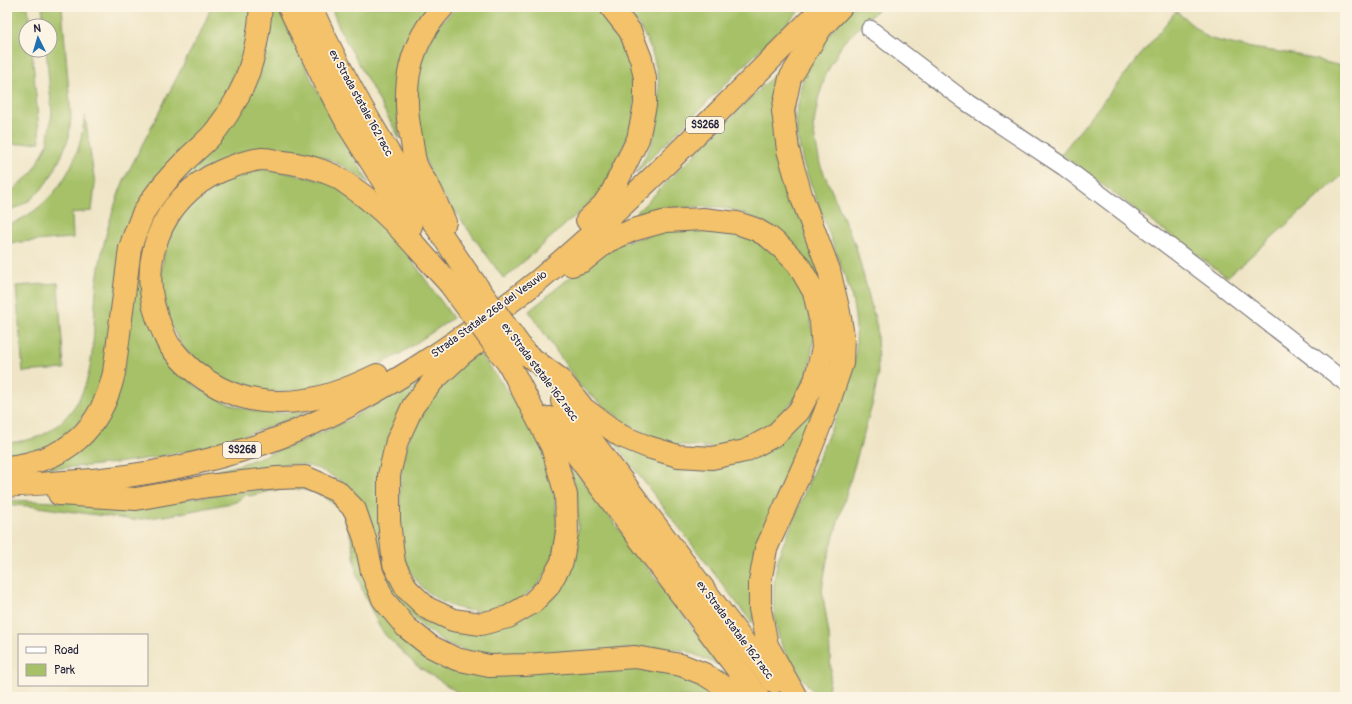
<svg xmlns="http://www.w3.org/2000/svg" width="1352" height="704" viewBox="0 0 1352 704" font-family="Pangolin,sans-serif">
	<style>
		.green { fill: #a6c168; stroke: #647252 }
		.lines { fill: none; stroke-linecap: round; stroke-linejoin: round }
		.street-casing { stroke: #6a666c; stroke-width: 19 }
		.highway-casing { stroke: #6a666c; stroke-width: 24 }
		.street { stroke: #fff; stroke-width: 17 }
		.highway { stroke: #f3c26a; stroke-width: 22 }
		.highway-bridge-casing { stroke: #6a666c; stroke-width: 24; stroke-linecap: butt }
		.highway-bridge { stroke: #f3c26a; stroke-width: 22 }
		.labels { text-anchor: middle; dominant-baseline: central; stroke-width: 3.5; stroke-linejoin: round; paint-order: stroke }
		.shield { fill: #fcf5e5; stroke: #63616e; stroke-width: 1 }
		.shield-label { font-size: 10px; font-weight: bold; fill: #22223b }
		.street-label { font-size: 11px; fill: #22223b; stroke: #fcf5e5 }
	</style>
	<rect width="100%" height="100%" fill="#fcf5e5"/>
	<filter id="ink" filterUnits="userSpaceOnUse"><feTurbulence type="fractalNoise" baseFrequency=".025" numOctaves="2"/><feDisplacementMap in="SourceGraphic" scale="8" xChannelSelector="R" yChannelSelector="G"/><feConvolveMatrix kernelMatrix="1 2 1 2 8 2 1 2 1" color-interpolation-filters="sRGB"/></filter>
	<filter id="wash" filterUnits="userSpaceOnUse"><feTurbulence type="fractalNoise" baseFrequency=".012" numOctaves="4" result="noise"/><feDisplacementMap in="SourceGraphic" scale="16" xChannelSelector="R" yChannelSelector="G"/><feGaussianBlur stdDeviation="0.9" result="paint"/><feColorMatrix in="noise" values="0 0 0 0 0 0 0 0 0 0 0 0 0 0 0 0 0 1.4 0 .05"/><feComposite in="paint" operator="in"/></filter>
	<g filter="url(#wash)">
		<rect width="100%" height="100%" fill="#efe5c6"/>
		<g class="green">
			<polygon points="7,7 28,7 30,26 26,26 26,50 32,50 40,142 7,145"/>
			<polygon points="42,7 62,7 71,117 69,137 62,155 53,173 41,190 30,200 7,213 7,195 32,173 47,145 52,113 46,50 50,50 50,26 44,26"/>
			<path d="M211,7H251L243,57L236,74L221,104L209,123L160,173L100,388C88,412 74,434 49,446C36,452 21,455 7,459V443C15,442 23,441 31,439C43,436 54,429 62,421C101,385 91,328 97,280C102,246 111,212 124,180L203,27Z"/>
			<path d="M271,7H278L314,85L369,183C339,160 302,145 264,150C257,150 250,154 243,156C230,161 216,166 203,170L141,277L193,384C232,411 267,418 313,409C293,418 272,426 251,433C185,456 116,465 47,469L92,440L142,234L151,214L254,89L266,51L270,31Z"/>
			<polygon points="331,7 429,7 418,19 403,53 396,95 400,139 340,30"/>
			<polygon points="457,7 595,7 609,19 619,32 636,77 633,125 602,192 504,279 435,184 423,154 416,118 416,70 437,26"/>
			<path d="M623,7H803L635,174C641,164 647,155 651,144C666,107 661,60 639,26C634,19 629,13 623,7Z"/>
			<path d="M853,7H880L843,43L827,72L819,96L813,128L820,164L856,247L877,327L878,376L873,402L827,560L822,590L829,634L831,672L827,697H818C806,683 793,669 785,652C770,624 771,582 780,552L851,380C858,347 858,327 851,293L803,163L797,134V111L801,86L806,70L815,52L844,16Z"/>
			<polygon points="1176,11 1204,35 1211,39 1245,47 1293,54 1345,67 1345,173 1227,277 1061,154"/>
			<polygon points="789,60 803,218 838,336 752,623 606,432 634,452 767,449 835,328 768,224 743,213 720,207 695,207 672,208 634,219 633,216"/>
			<path d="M85,116L95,184L92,211L72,213L73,238L7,243V226C43,211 67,184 79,146C82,137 83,126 85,116Z"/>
			<polygon points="265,168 333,183 388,227 453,318 403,352 356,378 329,387 266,393 220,380 184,349 168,321 161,291 161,275 163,259 167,243 174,228 182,214 193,202 205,191 234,175"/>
			<polygon points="679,226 728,230 757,240 786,261 805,290 814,337 809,369 795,398 785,410 774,422 761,431 747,439 716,448 668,444 638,431 602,405 580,386 529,311 595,257 621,243"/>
			<polygon points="58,283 64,369 23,372 16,286"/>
			<path d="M477,350C501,382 528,415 544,452C554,479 562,529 553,557C551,563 547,572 543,577C537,587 526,596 516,601C508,605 500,609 491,610C454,616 417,594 405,559C399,542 400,523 400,506C398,456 411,420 444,382C454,370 466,360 477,350Z"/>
			<path d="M421,378L395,426L385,548L449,624L554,596L562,584L569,571L578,530L577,496L569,462L721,666L687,651L658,647L507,657C488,656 468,653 451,645C422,631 394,602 384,571C378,554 377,535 370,518C359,492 332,470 304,465C285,462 266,467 247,470C229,473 210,477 191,480L190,478L242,464L295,444L341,424Z"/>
			<path d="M309,483L339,505L338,508C311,481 282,488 249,496L246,494L236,502L171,515L134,520L30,506L7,505V500L57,502L187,499Z"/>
			<polygon points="344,512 429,656 662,667 731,697 469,697 460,694 416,665 386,636 379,626 363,592 356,572 353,548 349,531 344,518"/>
		</g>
	</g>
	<g filter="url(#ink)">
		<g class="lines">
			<defs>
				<polyline id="street" points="870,29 965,101 1064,167 1215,281 1345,382"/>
				<g id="highway">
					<polyline points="289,7 324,80 351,130 411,226"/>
					<path d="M311,7C353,102 408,185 466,271"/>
					<path d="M443,7C408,45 401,88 411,137C413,146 413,156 416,164C420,174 426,182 431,191C436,201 440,212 445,222"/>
					<polyline points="587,220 603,205 612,192 638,139 645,105 645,78 641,59 630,31 611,7"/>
					<polyline points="478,342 463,353 433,381 413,406 397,441 389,475 389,521 394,564 407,589 427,608 453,620 481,624 508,617 532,603 548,587 562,562 567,532 566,495 552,447 510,366"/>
					<polyline points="526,354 560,379 584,409 621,436 648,447 678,456 712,458 745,451 775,435 799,411 815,381 823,348 821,323 814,292 798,264 782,248 769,237 755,229 737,223 703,219 666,221 633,230 608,241 583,261 572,265"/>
					<path d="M377,375C346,390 316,402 281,402C237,403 196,381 170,346C166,341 164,333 161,327C134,267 160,197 221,171C233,166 248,160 262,159C266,159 272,160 276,161C296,163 316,167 335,176C341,179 347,184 353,188C390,213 418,250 449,283"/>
					<polyline points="562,401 774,682"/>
					<polyline points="549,418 758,697"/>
					<path d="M7,467C66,461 101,430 114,373L130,248C134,236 138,225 143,214C154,193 171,175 187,159C197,149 209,140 217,129C247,90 257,55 261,7"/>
					<path d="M7,486C44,483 82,482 120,477C165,471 210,461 253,447C309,429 362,401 412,370C456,342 499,312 540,279C640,195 731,99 823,7"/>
					<polyline points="59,494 136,499 208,486 277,478 305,477 337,491 355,510 365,539 372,572 383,599 406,627 430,646 456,659 489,666 525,665 635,657 681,665 704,674 740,697"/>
					<polyline points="796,697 767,645 760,609 760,582 766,549 808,456 829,402 842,363 843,336 839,312 829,270 802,198 788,150 783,111 790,78 821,28 841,7"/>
				</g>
			</defs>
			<use href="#street" class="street-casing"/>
			<use href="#highway" class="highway-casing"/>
			<use href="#street" class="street"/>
			<use href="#highway" class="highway"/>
			<defs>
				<g id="highway-bridge">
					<polyline points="466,271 526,354"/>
					<polyline points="449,283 510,366"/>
				</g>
			</defs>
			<use href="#highway-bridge" class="highway-bridge-casing"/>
			<use href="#highway-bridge" class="highway-bridge"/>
		</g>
	</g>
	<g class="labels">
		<g class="shield">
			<rect x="686" y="117" width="38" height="16" rx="3"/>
			<rect x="223" y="442" width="38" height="16" rx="3"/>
		</g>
		<g class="shield-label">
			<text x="705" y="125">SS268</text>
			<text x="242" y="450">SS268</text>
		</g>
		<g class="street-label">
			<text transform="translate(361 103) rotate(61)">ex Strada statale 162 racc</text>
			<text transform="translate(489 314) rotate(-36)">Strada Statale 268 del Vesuvio</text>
			<text transform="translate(540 372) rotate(53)">ex Strada statale 162 racc</text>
			<text transform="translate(735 630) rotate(53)">ex Strada statale 162 racc</text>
		</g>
	</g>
	<rect width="1352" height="704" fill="none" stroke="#fcf5e5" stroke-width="24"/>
	<rect x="18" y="634" width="130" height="52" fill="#fcf5e5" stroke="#a5a1a1"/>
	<rect x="26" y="647" width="20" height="6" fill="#ffffff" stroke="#a5a1a1"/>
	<text x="54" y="654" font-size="12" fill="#22223b">Road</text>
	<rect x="26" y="664" width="20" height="12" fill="#a6c168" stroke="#a5a1a1"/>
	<text x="54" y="674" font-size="12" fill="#22223b">Park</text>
	<g transform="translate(38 38) rotate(355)"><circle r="19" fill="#fcf5e5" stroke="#a5a1a1"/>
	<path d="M0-3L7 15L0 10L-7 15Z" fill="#1f6fb2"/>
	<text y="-6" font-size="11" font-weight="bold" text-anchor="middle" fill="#22223b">N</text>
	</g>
</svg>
